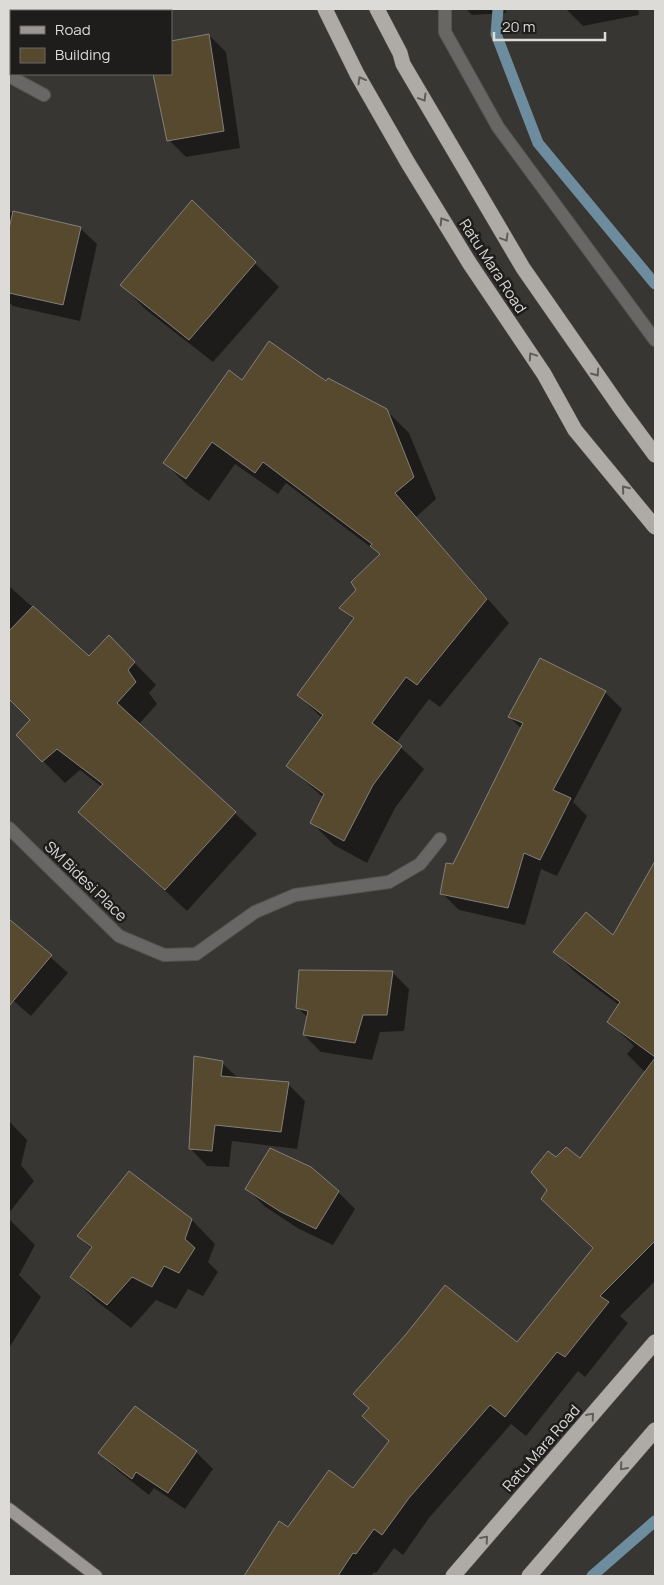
<svg xmlns="http://www.w3.org/2000/svg" width="664" height="1585" viewBox="0 0 664 1585" font-family="Manrope,sans-serif">
	<style>
		.shadow { fill: #0007 }
		.lines { fill: none; stroke-linecap: round; stroke-linejoin: round }
		.stream { stroke: #6d8c9e; stroke-width: 11 }
		.building { fill: #56492e; stroke: #82807c }
		.minor-casing { stroke: #565450; stroke-width: 14 }
		.major-casing { stroke: #565450; stroke-width: 14 }
		.highway-casing { stroke: #565450; stroke-width: 16 }
		.minor { stroke: #696766; stroke-width: 12 }
		.major { stroke: #9b9794; stroke-width: 12 }
		.highway { stroke: #aeaaa6; stroke-width: 15 }
		.oneway { stroke: #5f5c5a }
		.labels { text-anchor: middle; dominant-baseline: central; stroke-width: 5; stroke-linejoin: round; paint-order: stroke }
		.street-label { font-size: 15px; fill: #dcdbd8; stroke: #1e1d1c }
	</style>
	<rect width="100%" height="100%" fill="#383632"/>
	<g class="shadow">
		<polygon points="109,9 165,9 162,11 111,11"/>
		<polygon points="466,9 505,9 506,13 472,15"/>
		<polygon points="566,9 638,9 639,15 583,26"/>
		<polygon points="209,35 226,52 240,148 186,157 169,140 154,74 171,74"/>
		<polygon points="192,202 279,287 213,362 145,309 122,285"/>
		<polygon points="9,212 80,228 97,244 80,321 13,306 9,302"/>
		<polygon points="242,381 326,382 386,410 409,433 436,499 416,517 509,623 440,707 429,699 396,743 424,769 395,808 367,863 334,845 311,822 324,798 288,766 322,718 298,695 354,620 341,608 357,591 381,555 286,483 278,494 235,464 209,501 187,485 165,463"/>
		<polygon points="9,586 89,658 131,659 156,685 149,693 157,704 139,724 257,834 187,911 80,811 102,787 80,770 65,783 43,761 31,720 9,697"/>
		<polygon points="605,692 622,709 573,802 587,816 557,876 541,869 525,925 459,910 442,893 522,729 509,717"/>
		<polygon points="655,864 655,1281 620,1316 628,1323 585,1377 578,1371 526,1436 511,1424 429,1518 403,1555 394,1548 376,1573 374,1572 371,1576 249,1576 246,1574 288,1529 353,1490 390,1442 363,1416 370,1409 354,1393 517,1344 594,1248 549,1190 557,1158 580,1160 646,1073 627,1054 634,1046 609,1022 619,1005 575,972 555,952 613,936"/>
		<polygon points="9,920 68,973 31,1016 9,997"/>
		<polygon points="392,972 409,989 404,1031 380,1032 372,1060 321,1052 304,1035 308,1018 298,1008"/>
		<polygon points="222,1063 239,1079 288,1084 305,1101 297,1149 232,1141 229,1167 207,1166 190,1148"/>
		<polygon points="9,1121 27,1140 21,1165 34,1181 9,1213"/>
		<polygon points="247,1188 338,1192 355,1209 333,1245 299,1229 264,1206"/>
		<polygon points="9,1219 35,1245 19,1275 41,1297 9,1348"/>
		<polygon points="192,1220 215,1244 208,1262 218,1272 203,1296 188,1289 176,1309 156,1300 131,1328 95,1300 72,1277 92,1249 78,1236"/>
		<polygon points="196,1452 213,1469 185,1509 154,1488 149,1495 117,1470 100,1453"/>
	</g>
	<g class="lines">
		<g class="stream">
			<polyline points="498,9 496,34 538,143 655,284"/>
			<polyline points="592,1576 655,1521"/>
		</g>
	</g>
	<g class="building">
		<polygon points="209,34 224,131 167,141 153,74 171,74 171,41"/>
		<polygon points="192,200 256,262 189,340 120,285"/>
		<polygon points="13,211 81,227 63,305 9,293 9,229"/>
		<polygon points="269,341 326,381 328,378 387,409 414,477 395,493 487,599 417,685 406,677 372,723 402,746 373,785 344,841 310,823 324,794 286,766 323,715 297,695 354,618 339,608 356,590 351,582 380,554 370,546 372,544 263,462 255,473 212,442 186,479 163,463 229,370 242,380"/>
		<polygon points="33,606 89,656 109,635 135,662 128,670 136,682 117,703 236,812 165,890 78,812 103,784 57,749 42,762 16,735 30,720 9,699 9,631"/>
		<polygon points="540,658 606,691 553,790 571,798 540,860 524,853 508,908 440,894 446,863 453,864 523,723 508,717"/>
		<polygon points="655,861 655,1057 607,1022 620,1002 553,952 586,912 613,935"/>
		<polygon points="9,919 52,955 9,1006"/>
		<polygon points="299,970 393,971 387,1015 363,1015 355,1043 303,1035 308,1011 296,1008"/>
		<polygon points="194,1056 223,1061 221,1076 289,1082 281,1132 215,1125 212,1151 189,1149"/>
		<polygon points="655,1058 655,1241 600,1296 609,1302 565,1357 557,1352 505,1417 490,1405 409,1498 382,1535 374,1529 356,1554 353,1553 338,1576 244,1576 279,1521 288,1527 329,1470 353,1488 389,1441 362,1416 369,1408 353,1394 407,1333 445,1285 517,1342 593,1248 541,1199 547,1190 531,1172 548,1151 556,1157 566,1147 580,1158"/>
		<polygon points="270,1148 311,1167 339,1191 316,1229 281,1212 245,1189"/>
		<polygon points="129,1171 192,1219 185,1239 195,1248 179,1273 164,1266 152,1287 132,1277 107,1305 70,1277 92,1247 77,1236"/>
		<polygon points="135,1406 197,1451 168,1493 136,1472 132,1479 98,1453"/>
	</g>
	<g class="lines">
		<defs>
			<g id="minor">
				<polyline points="445,9 445,32 498,127 655,340"/>
				<polyline points="9,76 44,95"/>
				<polyline points="9,828 119,936 164,955 196,954 255,912 295,895 389,882 420,864 440,839"/>
			</g>
			<polyline id="major" points="9,1509 96,1576"/>
			<g id="highway">
				<polyline points="325,9 357,74 408,163 470,264 544,374 575,430 655,527"/>
				<polyline points="377,9 400,53 403,64 523,268 621,409 655,455"/>
				<polyline points="453,1576 655,1342"/>
				<polyline points="529,1576 655,1430"/>
			</g>
		</defs>
		<use href="#minor" class="minor-casing"/>
		<use href="#major" class="major-casing"/>
		<use href="#highway" class="highway-casing"/>
		<use href="#minor" class="minor"/>
		<use href="#major" class="major"/>
		<use href="#highway" class="highway"/>
	</g>
	<defs><path id="oneway-chevron" d="M-2-3.5L2.5 0L-2 3.5" fill="none" stroke-width="1.6" stroke-linecap="round" stroke-linejoin="round" transform="scale(1.25)"/></defs>
	<g class="oneway">
		<use href="#oneway-chevron" transform="translate(361 80) rotate(-119)"/>
		<use href="#oneway-chevron" transform="translate(423 98) rotate(59)"/>
		<use href="#oneway-chevron" transform="translate(443 221) rotate(-122)"/>
		<use href="#oneway-chevron" transform="translate(505 238) rotate(59)"/>
		<use href="#oneway-chevron" transform="translate(532 356) rotate(-124)"/>
		<use href="#oneway-chevron" transform="translate(596 373) rotate(55)"/>
		<use href="#oneway-chevron" transform="translate(625 489) rotate(-129)"/>
		<use href="#oneway-chevron" transform="translate(591 1416) rotate(-49)"/>
		<use href="#oneway-chevron" transform="translate(623 1467) rotate(131)"/>
		<use href="#oneway-chevron" transform="translate(485 1539) rotate(-49)"/>
	</g>
	<g class="labels">
		<g class="street-label">
			<text transform="translate(493 266) rotate(57)">Ratu Mara Road</text>
			<text transform="translate(86 881) rotate(44)">SM Bidesi Place</text>
			<text transform="translate(541 1448) rotate(-49)">Ratu Mara Road</text>
		</g>
	</g>
	<rect width="664" height="1585" fill="none" stroke="#dcdbd8" stroke-width="20"/>
	<rect x="10" y="10" width="162" height="65" fill="#1e1d1c" stroke="#6a6967"/>
	<rect x="20" y="26" width="25" height="8" fill="#9b9794" stroke="#6a6967"/>
	<text x="55" y="35" font-size="15" fill="#dcdbd8">Road</text>
	<rect x="20" y="48" width="25" height="15" fill="#56492e" stroke="#6a6967"/>
	<text x="55" y="60" font-size="15" fill="#dcdbd8">Building</text>
	<path d="M494 32v8h111v-8" fill="none" stroke="#dcdbd8" stroke-width="2.5"/>
	<text x="502" y="32" font-size="15" fill="#dcdbd8" stroke="#1e1d1c" stroke-width="4" paint-order="stroke">20 m</text>
</svg>
